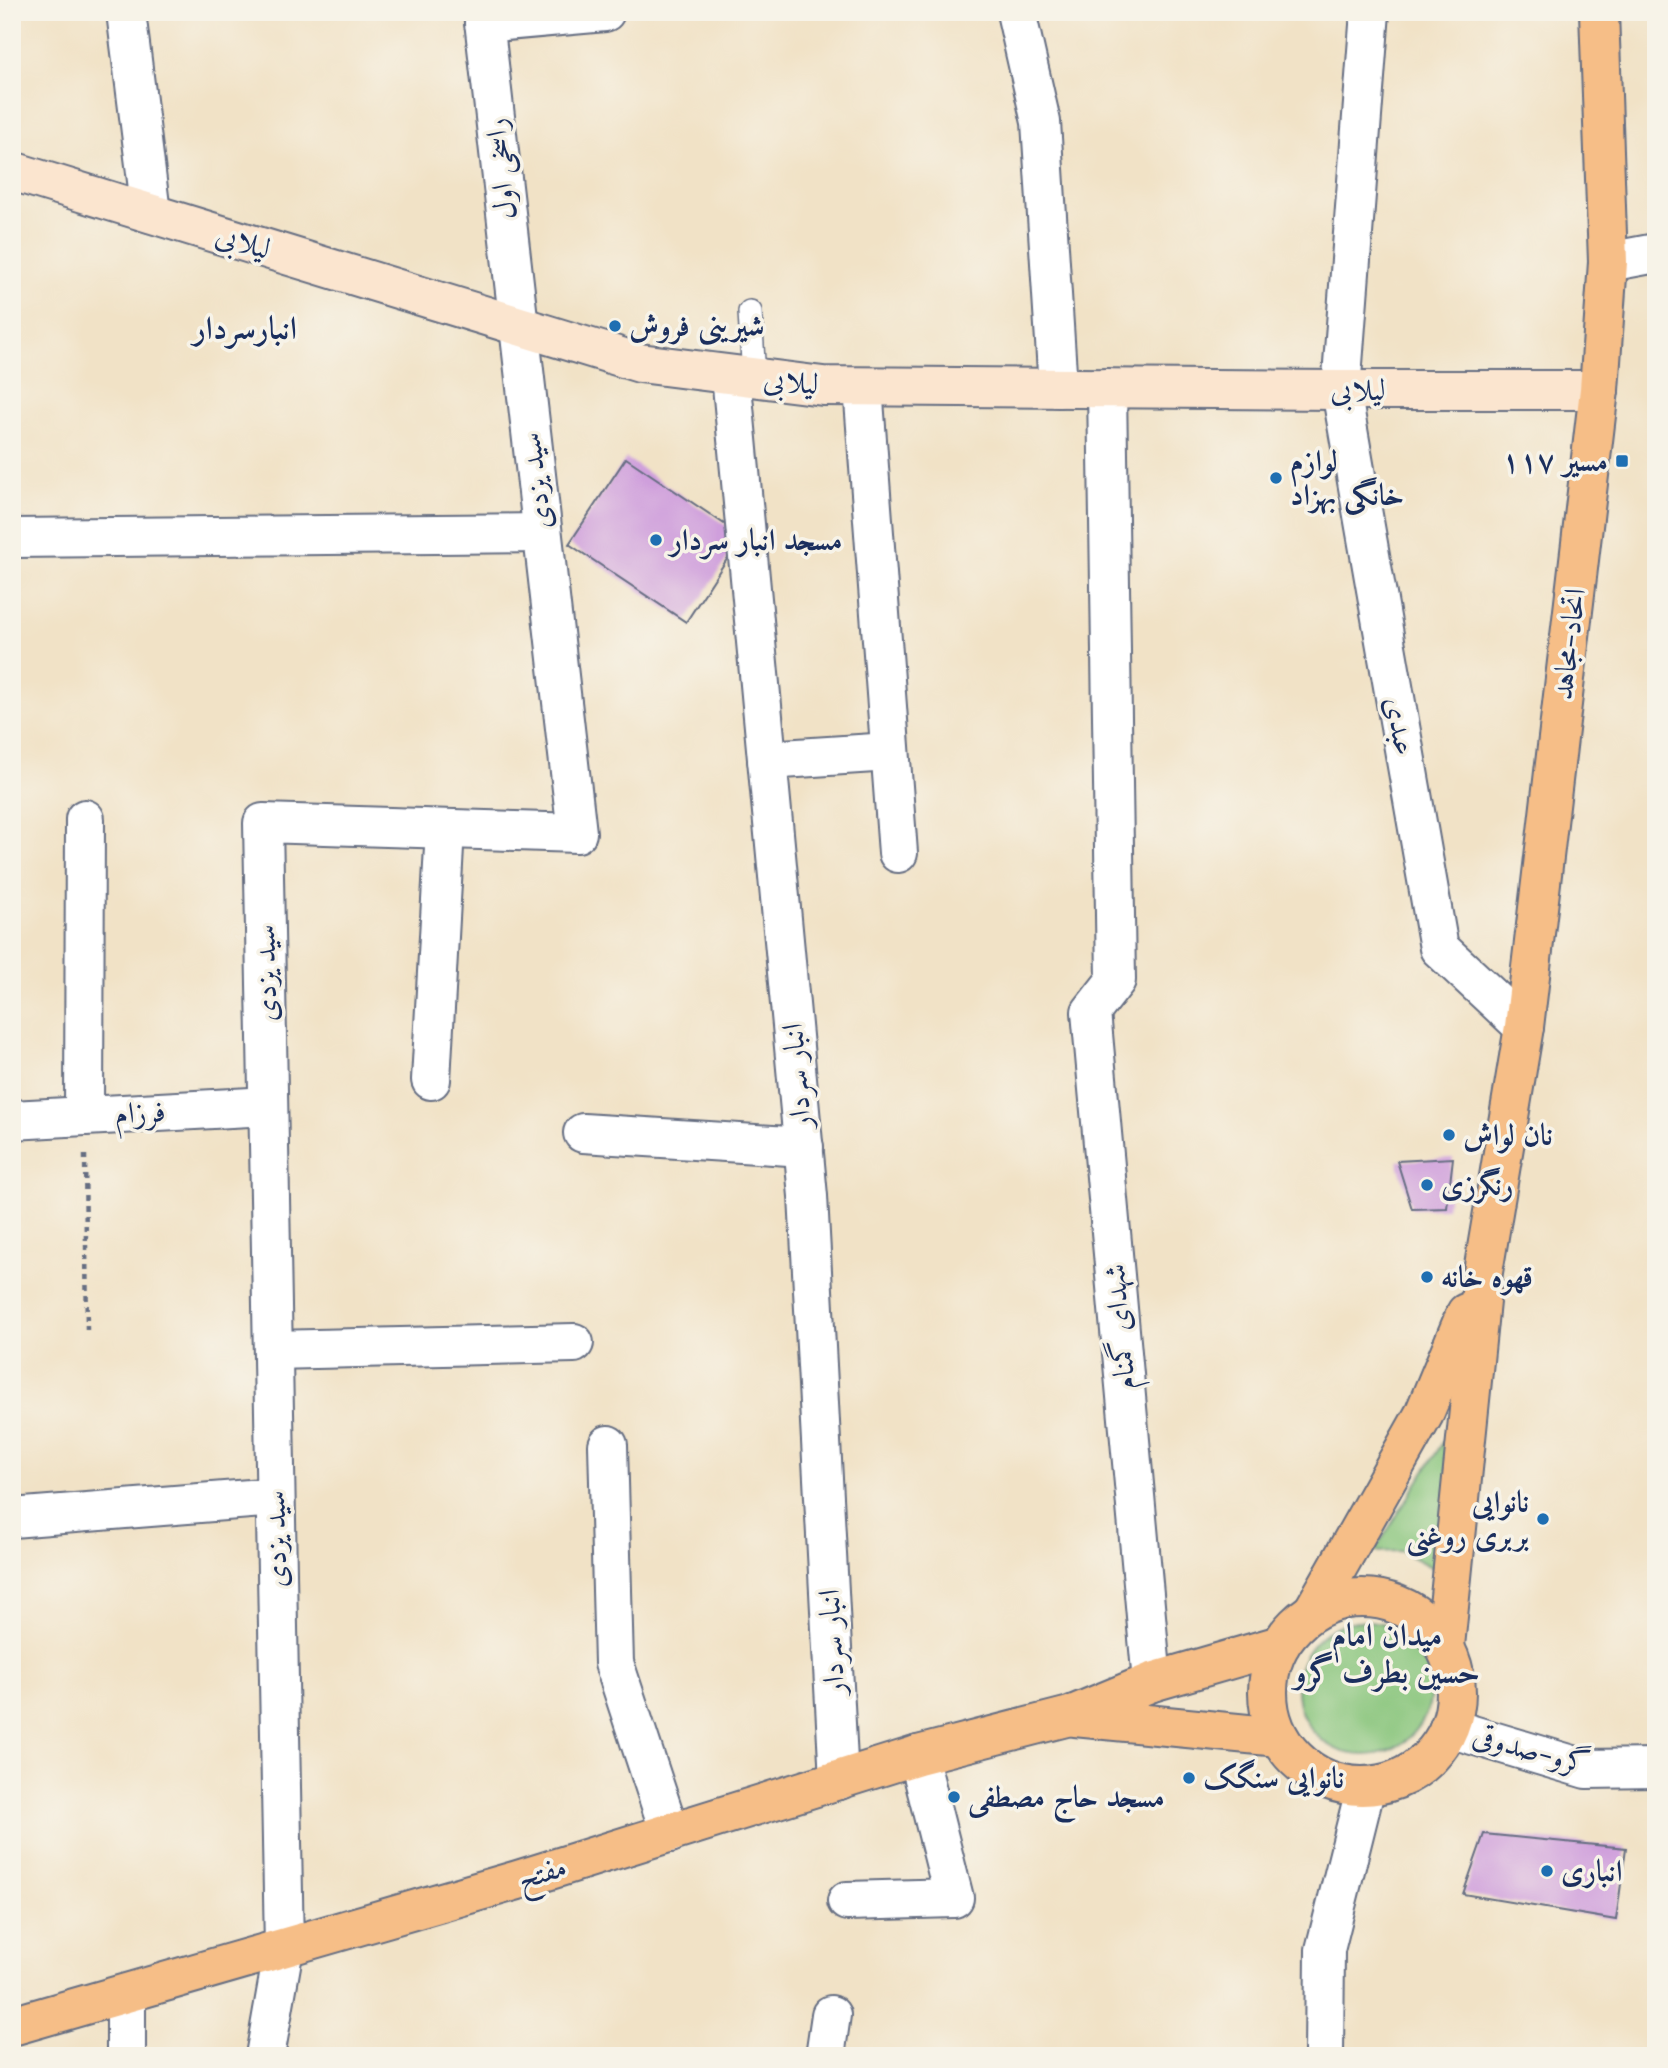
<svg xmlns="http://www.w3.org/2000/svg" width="1668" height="2068" viewBox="0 0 1668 2068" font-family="Cardo,Amiri,serif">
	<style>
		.green { fill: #88c57b; stroke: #527a6c; stroke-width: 2 }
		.building { fill: #cf9fdc }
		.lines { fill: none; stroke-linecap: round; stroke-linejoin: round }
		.service-casing { stroke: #666e82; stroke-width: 26 }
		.minor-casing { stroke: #666e82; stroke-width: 42 }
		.tertiary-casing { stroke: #666e82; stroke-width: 42 }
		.secondary-casing { stroke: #666e82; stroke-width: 42 }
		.primary-casing { stroke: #666e82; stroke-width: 42 }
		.path { stroke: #666e82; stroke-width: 4.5; stroke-dasharray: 5 5; stroke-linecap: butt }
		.service { stroke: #fff; stroke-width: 23 }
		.minor { stroke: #fff; stroke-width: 38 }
		.tertiary { stroke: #fff; stroke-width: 38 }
		.secondary { stroke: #fbe5cf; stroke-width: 38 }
		.primary { stroke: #f6be87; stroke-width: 38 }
		.poi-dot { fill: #1f6fb2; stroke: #f7f3e8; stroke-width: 2.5 }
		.labels { text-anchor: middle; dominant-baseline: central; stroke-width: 7; stroke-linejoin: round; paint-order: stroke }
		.street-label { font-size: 30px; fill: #1b2f5e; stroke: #f7f3e8 }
		.poi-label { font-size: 30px; font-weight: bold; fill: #1b2f5e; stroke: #f7f3e8; text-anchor: start }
		.neighbourhood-label { font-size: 32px; font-weight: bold; fill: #1b2f5e; stroke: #f7f3e8 }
	</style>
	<rect width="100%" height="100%" fill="#f7f3e8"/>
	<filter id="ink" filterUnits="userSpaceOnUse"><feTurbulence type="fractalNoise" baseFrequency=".0143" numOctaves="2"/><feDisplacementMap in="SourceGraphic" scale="14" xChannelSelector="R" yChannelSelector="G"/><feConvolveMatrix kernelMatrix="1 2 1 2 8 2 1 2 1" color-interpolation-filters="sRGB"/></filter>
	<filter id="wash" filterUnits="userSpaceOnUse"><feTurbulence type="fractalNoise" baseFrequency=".00686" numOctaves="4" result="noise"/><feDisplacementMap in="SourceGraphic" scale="28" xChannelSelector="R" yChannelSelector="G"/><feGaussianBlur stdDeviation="1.57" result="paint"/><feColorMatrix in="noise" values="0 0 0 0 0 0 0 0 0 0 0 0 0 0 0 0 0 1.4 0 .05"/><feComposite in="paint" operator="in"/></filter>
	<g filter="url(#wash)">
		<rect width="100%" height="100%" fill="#f1e2c6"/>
		<g class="green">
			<polygon points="1455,1423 1446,1575 1401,1551 1374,1552"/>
			<circle cx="1364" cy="1688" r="67"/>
		</g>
		<g id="blocks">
			<g class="building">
				<polygon points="626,458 742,536 686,622 569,544"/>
				<polygon points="1453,1158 1447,1208 1412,1209 1397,1161"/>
				<polygon points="1484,1834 1626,1848 1616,1920 1463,1894"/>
			</g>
		</g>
	</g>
	<g filter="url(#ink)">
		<use href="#blocks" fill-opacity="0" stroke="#666e82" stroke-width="2"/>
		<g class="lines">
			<defs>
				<polyline id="service" points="750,312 754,378"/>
				<g id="minor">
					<polyline points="126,12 151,213"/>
					<polyline points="1016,12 1041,122 1058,388"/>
					<polyline points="1370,12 1341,390 1439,948 1524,1027"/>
					<polyline points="484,23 605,12"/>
					<polyline points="1608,262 1656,253"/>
					<polyline points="731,375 808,1196 839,1780"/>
					<polyline points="863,387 898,853"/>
					<polyline points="1107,388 1116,980 1091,1012 1152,1682"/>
					<polyline points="12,538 542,533"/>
					<polyline points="767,760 890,752"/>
					<polyline points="431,1080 445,829"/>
					<polyline points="84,1116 85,819"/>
					<polyline points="12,1120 268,1106"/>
					<polyline points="583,1133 804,1147"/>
					<polyline points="273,1350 574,1343"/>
					<polyline points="608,1445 614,1663 670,1833"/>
					<polyline points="12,1518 275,1497"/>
					<polyline points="847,1901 954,1898 918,1755"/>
					<polyline points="126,2056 126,1994"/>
					<polyline points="265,2056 284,1948 263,823 577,833 483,12"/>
					<polyline points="825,2056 831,2015"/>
				</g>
				<g id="tertiary">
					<polyline points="1449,1728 1586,1769 1656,1768"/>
					<polyline points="1324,2056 1325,1950 1366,1786"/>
				</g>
				<polyline id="secondary" points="12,171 640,363 823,386 1341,390 1599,390"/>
				<g id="primary">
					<circle cx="1362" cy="1692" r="94"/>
					<polyline points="1313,1611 1424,1414 1466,1313"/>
					<polyline points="1445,1646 1483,1272 1524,1027 1599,390 1608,262 1599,12"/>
					<polyline points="1075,1717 1279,1737"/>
					<polyline points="12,2026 518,1880 918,1755 1070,1716 1152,1682 1280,1645"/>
				</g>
			</defs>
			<use href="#service" class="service-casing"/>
			<use href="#minor" class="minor-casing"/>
			<use href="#tertiary" class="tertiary-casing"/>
			<use href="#secondary" class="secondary-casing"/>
			<use href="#primary" class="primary-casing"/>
			<polyline class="path" points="85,1155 87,1333"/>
			<use href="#service" class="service"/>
			<use href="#minor" class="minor"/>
			<use href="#tertiary" class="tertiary"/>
			<use href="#secondary" class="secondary"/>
			<use href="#primary" class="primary"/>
		</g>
	</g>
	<g class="poi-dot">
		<circle cx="615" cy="326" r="7"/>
		<rect x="1615" y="454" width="14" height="14" rx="3.5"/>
		<circle cx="1276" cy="478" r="7"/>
		<circle cx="656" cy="540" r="7"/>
		<circle cx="1449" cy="1135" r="7"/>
		<circle cx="1427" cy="1185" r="7"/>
		<circle cx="1427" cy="1277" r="7"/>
		<circle cx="1543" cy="1519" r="7"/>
		<circle cx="1189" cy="1778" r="7"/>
		<circle cx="954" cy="1797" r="7"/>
		<circle cx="1547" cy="1871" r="7"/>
	</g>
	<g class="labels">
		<g class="street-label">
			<text transform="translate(501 169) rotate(-96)">راسخی اول</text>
			<text transform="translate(243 242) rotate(17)">لیلابی</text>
			<text transform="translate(791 382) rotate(6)">لیلابی</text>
			<text x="1358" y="390">لیلابی</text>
			<text transform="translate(536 481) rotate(-97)">سید یزدی</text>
			<text transform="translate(1569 644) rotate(-83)">اتحاد-مجاهد</text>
			<text transform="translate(1400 726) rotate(80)">عبدی</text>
			<text transform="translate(266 973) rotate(-91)">سید یزدی</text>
			<text transform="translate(797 1076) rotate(-95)">انبار سردار</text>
			<text transform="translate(140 1113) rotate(-3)">فرزام</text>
			<text transform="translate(1120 1327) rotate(-95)">شهدای گمنام</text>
			<text transform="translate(276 1539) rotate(-91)">سید یزدی</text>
			<text transform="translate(832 1642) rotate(-93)">انبار سردار</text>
			<text transform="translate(1531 1750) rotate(15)">گرو-صدوقی</text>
			<text transform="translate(542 1873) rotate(-17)">مفتح</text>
		</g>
		<g class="poi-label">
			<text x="629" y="326">شیرینی فروش</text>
			<text x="1290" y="461">لوازم<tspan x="1290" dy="34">خانگی بهزاد</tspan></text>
			<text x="1608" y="461" text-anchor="end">مسیر ۱۱۷</text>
			<text x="670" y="540">مسجد انبار سردار</text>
			<text x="1463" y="1135">نان لواش</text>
			<text x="1441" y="1185">رنگرزی</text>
			<text x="1441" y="1277">قهوه خانه</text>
			<text x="1529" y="1502" text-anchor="end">نانوایی<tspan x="1529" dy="34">بربری روغنی</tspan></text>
			<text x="1203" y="1778">نانوایی سنگک</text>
			<text x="968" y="1797">مسجد حاج مصطفی</text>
			<text x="1561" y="1871">انباری</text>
		</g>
		<g class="neighbourhood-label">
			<text x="245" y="329">انبارسردار</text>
			<text x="1387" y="1636">میدان امام<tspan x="1387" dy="37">حسین بطرف گرو</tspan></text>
		</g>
	</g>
	<rect width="1668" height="2068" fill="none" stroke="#f7f3e8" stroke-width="42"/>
</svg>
